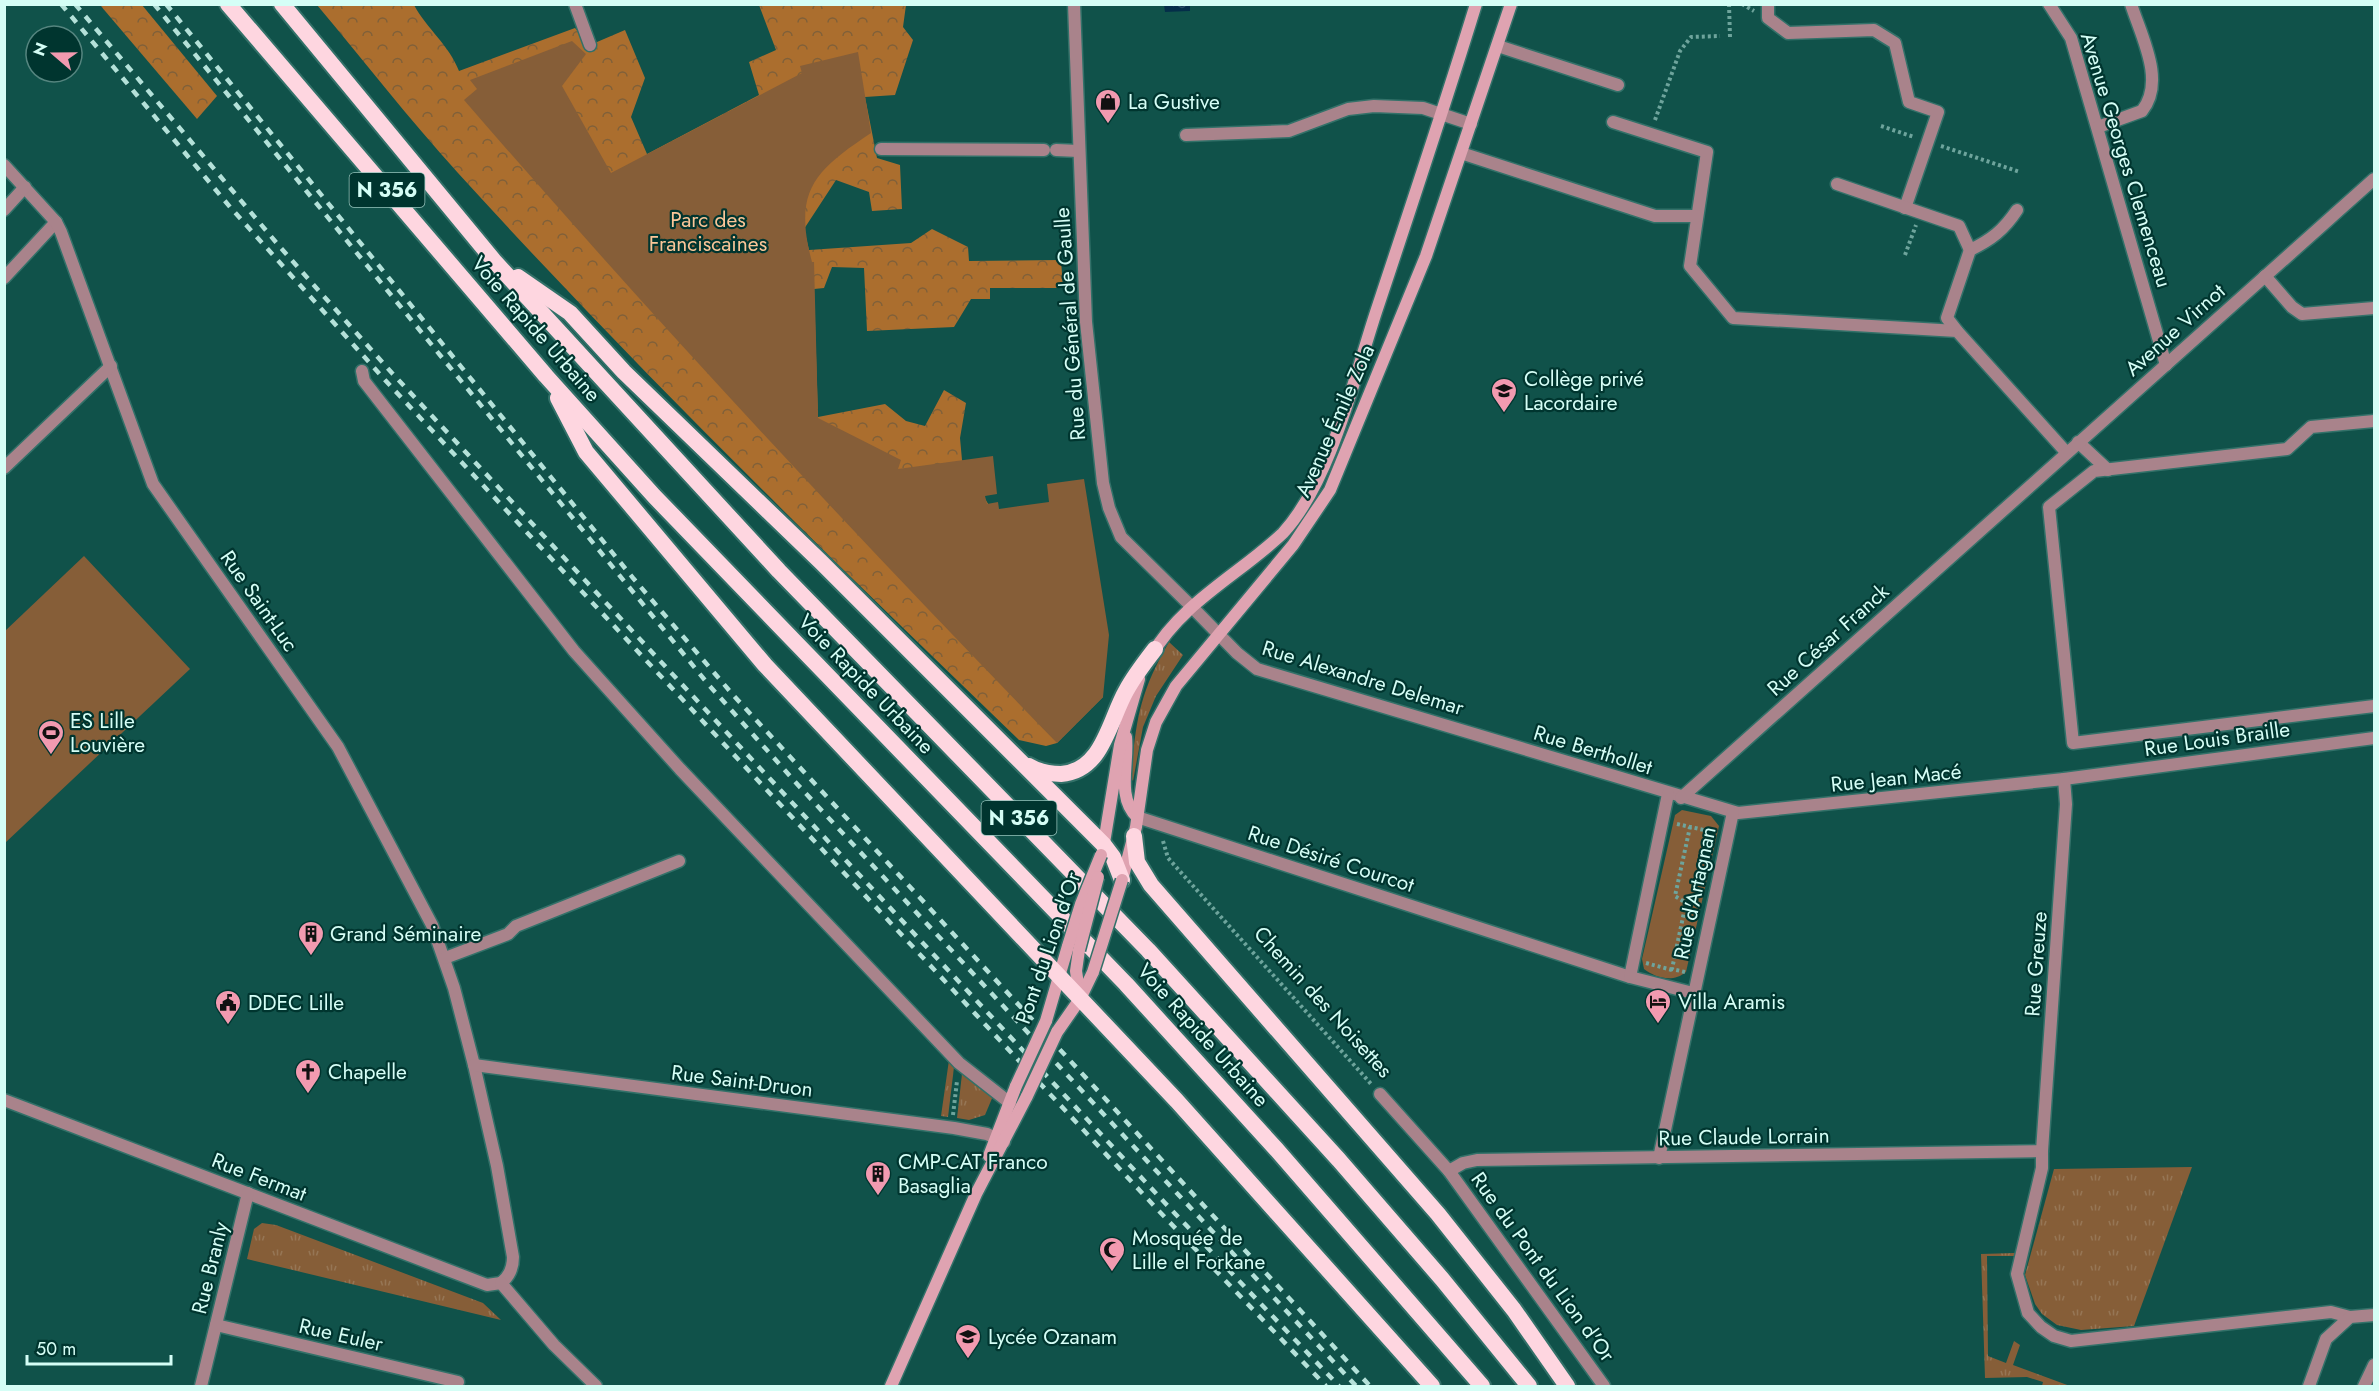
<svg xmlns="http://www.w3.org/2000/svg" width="2379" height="1391" viewBox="0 0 2379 1391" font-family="Jost,sans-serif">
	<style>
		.grass { fill: url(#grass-tufts) }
		.forest { fill: url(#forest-crowns) }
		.green { fill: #865e38 }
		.water { fill: url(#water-ripples) }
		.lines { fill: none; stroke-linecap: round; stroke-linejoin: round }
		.service-casing { stroke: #337169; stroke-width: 15 }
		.minor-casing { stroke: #337169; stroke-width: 15 }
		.tertiary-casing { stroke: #337169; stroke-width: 15 }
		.secondary-casing { stroke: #337169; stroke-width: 15 }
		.trunk-casing { stroke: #337169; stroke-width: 20 }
		.path { stroke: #6ea49c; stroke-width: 4; stroke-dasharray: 3 3; stroke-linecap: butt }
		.service { stroke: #a9838b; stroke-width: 12 }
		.minor { stroke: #a9838b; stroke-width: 12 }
		.tertiary { stroke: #a9838b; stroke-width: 12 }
		.secondary { stroke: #dfa3b1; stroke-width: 12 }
		.trunk { stroke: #fed6e0; stroke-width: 16 }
		.rail { stroke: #b4e1d9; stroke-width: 4.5; stroke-dasharray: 8 8; stroke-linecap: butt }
		.secondary-bridge-casing { stroke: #337169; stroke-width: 15; stroke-linecap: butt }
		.secondary-bridge { stroke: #dfa3b1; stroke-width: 12 }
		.labels { text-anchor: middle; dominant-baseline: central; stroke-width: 4.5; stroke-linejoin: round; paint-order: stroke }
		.shield { fill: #00352f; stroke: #95c2ba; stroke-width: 1.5 }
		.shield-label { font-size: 20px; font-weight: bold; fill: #d5fef6 }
		.poi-label { font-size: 21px; fill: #d5fef6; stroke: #00352f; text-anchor: start }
		.street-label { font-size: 21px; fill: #d5fef6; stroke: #00352f }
		.park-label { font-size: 21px; fill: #fac698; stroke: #00352f }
	</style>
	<defs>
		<pattern id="grass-tufts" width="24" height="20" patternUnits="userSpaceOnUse" patternTransform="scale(1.5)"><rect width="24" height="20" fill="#865e38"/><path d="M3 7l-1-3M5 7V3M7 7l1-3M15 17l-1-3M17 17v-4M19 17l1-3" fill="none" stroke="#967655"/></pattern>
		<pattern id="forest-crowns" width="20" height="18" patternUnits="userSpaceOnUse" patternTransform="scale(1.5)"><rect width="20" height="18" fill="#ab6e2e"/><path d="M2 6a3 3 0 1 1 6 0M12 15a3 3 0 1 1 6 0" fill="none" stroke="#806039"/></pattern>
		<pattern id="water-ripples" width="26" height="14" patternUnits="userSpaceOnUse" patternTransform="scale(1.5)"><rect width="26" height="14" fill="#042e49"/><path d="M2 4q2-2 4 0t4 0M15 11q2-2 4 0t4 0" fill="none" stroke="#284d64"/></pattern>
	</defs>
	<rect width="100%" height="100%" fill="#10524a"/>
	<g class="grass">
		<path d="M1169,642L1183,655L1156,696L1143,727L1133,781L1131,778C1136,720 1139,694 1169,642Z"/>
		<polygon points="949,1060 954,1067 948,1117 941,1116"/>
		<polygon points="962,1074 993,1096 985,1115 969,1120 957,1118"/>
		<polygon points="2192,1167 2134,1326 2081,1330 2057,1325 2042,1314 2035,1304 2025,1275 2054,1169"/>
		<polygon points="262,1223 276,1225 483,1303 501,1320 247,1259 254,1229"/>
		<polygon points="2015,1253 2014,1256 1987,1256 1988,1356 2006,1363 2014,1341 2020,1345 2013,1365 2070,1386 2042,1386 2043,1382 2027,1377 1985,1378 1981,1254"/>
	</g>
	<g class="forest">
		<polygon points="100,5 142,5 217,96 197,119"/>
		<path d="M317,5H414C427,29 449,45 459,71L575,28L590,45L625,30L645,78L631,117L647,154L759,95L749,62L776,50L759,5H906L903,27L913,40L895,95L865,97L877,158L900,165L902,209L872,211L869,192L836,180L804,229L809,250L911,243L932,229L968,247L969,261L1061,260L1063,288H990V299H971L954,327L867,331L864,268L832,267L824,288L814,289L818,417L885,404L906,421L925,426L944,390L966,403L960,438L962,460L1103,697L1057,743L1046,746L1019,740C828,556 637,370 458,173C409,119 364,61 317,5Z"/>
	</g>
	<g class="green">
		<path d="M572,41L586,54L562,86L611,173L802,73L800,66L858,52L871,133C814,171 793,191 812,262H814L818,418L901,460L898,469L993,456L997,494L985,496L987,504L998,502L999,509L1049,502L1047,484L1084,479L1109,635L1103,697L1057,743C854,534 655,321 464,100L477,89L470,80Z"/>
		<polygon points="84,556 190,669 5,843 5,631"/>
		<path d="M1682,810L1711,816L1719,826L1686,972C1673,983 1656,978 1644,969L1642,959L1675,815Z"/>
	</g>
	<polygon class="water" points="1164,5 1190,5 1190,11 1165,12"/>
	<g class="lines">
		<defs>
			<g id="service">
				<polyline points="1768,4 1768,18 1788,33 1874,30 1895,43 1909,102 1938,112 1905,208"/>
				<polyline points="1498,46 1618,85"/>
				<polyline points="1613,122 1707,152 1690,266 1733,318 1957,331 2066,452"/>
				<polyline points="881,149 1044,150"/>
				<polyline points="1056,150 1079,151"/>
				<polyline points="1461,153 1655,216 1697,216"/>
				<polyline points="1837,184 1959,226 1970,250"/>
				<polyline points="4,278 56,222"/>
				<path d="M1957,331L1947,318L1970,250C1991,240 2004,230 2017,210"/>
				<polyline points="362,371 364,381 574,651 680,769 959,1063 1010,1103"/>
				<polyline points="2374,421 2311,427 2287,449 2094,471 2049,507 2073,743 2374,706"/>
				<polyline points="2078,442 2108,470"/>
				<polyline points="2042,1151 2042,1168 2017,1274 2028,1313 2041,1327 2054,1336 2071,1341 2331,1312 2350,1317"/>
				<polyline points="2309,1386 2326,1339 2350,1317 2374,1315"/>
				<polyline points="2364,1386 2374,1365"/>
			</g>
			<g id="minor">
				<polyline points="575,4 590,45"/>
				<polyline points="2049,4 2071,38 2166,365"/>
				<path d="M2098,127L2142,111C2166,81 2141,36 2131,4"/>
				<polyline points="1186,135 1289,131 1348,109 1374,106 1423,108 1471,124"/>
				<path d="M4,165L56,222L61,232L153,484L338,747L432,925L454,988L474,1065L497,1166L513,1257C513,1268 510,1276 501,1283"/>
				<polyline points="4,210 25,187"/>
				<polyline points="2265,276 2292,307 2302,314 2374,308"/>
				<polyline points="4,468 111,366"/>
				<polyline points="1192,607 1237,653 1257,669 1738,813 2064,779 2374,738"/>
				<polyline points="1681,798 2374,179"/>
				<polyline points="1137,817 1630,977 1693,993"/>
				<polyline points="445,958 508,934 516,926 679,861"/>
				<polyline points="1630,977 1668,794"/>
				<polyline points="474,1065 954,1128 987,1134 1004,1142"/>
				<polyline points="1380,1094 1449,1171 1604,1386"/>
				<polyline points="4,1100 487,1285 501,1283"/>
				<polyline points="1659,1158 1733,812"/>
				<polyline points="1449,1171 1463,1163 1477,1160 2042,1151 2066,804 2064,779"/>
				<polyline points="501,1283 554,1345 596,1386"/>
				<polyline points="216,1325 458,1382"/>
				<polyline points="201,1386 248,1193"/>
			</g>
			<polyline id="tertiary" points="1074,4 1086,322 1103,483 1109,508 1121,537 1192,607"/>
			<g id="secondary">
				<path d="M1151,656C1182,602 1240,574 1283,533C1330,482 1354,379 1376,312C1410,210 1444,108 1476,4"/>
				<path d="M1126,737C1129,763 1116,797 1137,817"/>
				<polyline points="1103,849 1120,745 1139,679"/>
				<polyline points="1122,880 1136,827 1147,750 1156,722 1176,686 1293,545 1330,490 1426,256 1511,4"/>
				<polyline points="1079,950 1076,971 1080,998"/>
				<polyline points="1046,1021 1068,946"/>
				<polyline points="1057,1032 1080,999 1093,972"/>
				<polyline points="989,1156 1016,1086"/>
				<polyline points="891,1386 976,1194 1027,1096"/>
			</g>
			<g id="trunk">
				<polyline points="228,4 546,376 654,496 1126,984 1277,1150 1482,1386"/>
				<polyline points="282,4 495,262 779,571 1148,950 1339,1160 1442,1279 1529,1386"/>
				<polyline points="518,277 570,313 624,372 821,562 1104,845 1113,857 1122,880"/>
				<polyline points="558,398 586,452 765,665 1177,1101 1432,1386"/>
				<path d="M1029,766C1039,772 1050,774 1061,774C1103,771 1109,721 1126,691C1134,676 1145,662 1155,649"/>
				<polyline points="1134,836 1137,862 1151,885 1438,1214 1514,1310 1567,1386"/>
			</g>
		</defs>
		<use href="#service" class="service-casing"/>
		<use href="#minor" class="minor-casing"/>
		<use href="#tertiary" class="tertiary-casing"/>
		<use href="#secondary" class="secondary-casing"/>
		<use href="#trunk" class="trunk-casing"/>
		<g class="path">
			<polyline points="1729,4 1730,37"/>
			<polyline points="1742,4 1754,11"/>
			<polyline points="1655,120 1680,51 1691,37 1720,36"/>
			<polyline points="1881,126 1914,137"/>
			<polyline points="1941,146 2020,172"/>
			<polyline points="1905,255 1916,225"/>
			<polyline points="1677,824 1713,832"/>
			<polyline points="1163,841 1168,858 1372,1085"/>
			<polyline points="1646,963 1672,970"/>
			<polyline points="1685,972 1672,969 1686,903 1675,896 1690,827"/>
			<polyline points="953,1115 957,1081"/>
		</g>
		<use href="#service" class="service"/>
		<use href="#minor" class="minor"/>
		<use href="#tertiary" class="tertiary"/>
		<use href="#secondary" class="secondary"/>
		<use href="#trunk" class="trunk"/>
		<g class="rail">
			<polyline points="61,4 230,207 385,380 1157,1209 1326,1386"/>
			<polyline points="75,4 280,247 392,373 1165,1203 1339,1386"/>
			<polyline points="154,4 708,684 798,785 1356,1386"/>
			<polyline points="166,4 633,578 734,696 1370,1386"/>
		</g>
		<defs>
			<g id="secondary-bridge">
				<polyline points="1068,946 1081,904 1101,855"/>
				<polyline points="1079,950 1098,877"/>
				<polyline points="1093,972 1122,880"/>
				<polyline points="1016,1086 1046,1021"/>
				<polyline points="1027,1096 1057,1032"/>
			</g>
		</defs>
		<use href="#secondary-bridge" class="secondary-bridge-casing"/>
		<use href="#secondary-bridge" class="secondary-bridge"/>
	</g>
	<defs>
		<symbol id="shop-pin" viewBox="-11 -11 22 30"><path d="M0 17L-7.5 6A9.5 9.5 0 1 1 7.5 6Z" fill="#f29ab0" stroke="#00352f"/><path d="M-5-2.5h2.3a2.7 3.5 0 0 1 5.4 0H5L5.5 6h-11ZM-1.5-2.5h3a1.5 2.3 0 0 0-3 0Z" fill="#111"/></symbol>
		<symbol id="school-pin" viewBox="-11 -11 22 30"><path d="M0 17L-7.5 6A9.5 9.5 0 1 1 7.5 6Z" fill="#f29ab0" stroke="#00352f"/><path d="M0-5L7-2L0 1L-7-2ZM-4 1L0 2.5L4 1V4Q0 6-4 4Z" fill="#111"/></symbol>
		<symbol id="stadium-pin" viewBox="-11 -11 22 30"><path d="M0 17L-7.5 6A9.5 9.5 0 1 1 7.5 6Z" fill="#f29ab0" stroke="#00352f"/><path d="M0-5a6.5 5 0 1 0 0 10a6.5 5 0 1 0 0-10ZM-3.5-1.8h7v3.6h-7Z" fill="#111"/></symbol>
		<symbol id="building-pin" viewBox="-11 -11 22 30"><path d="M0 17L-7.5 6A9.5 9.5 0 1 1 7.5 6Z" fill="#f29ab0" stroke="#00352f"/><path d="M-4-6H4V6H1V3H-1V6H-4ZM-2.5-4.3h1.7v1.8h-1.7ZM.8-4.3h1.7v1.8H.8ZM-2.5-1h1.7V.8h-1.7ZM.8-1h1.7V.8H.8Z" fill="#111"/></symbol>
		<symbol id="hotel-pin" viewBox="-11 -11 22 30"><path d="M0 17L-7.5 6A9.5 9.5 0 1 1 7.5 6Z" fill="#f29ab0" stroke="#00352f"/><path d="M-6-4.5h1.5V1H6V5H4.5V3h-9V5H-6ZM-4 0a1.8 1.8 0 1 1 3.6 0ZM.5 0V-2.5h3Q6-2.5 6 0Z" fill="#111"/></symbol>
		<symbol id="civic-pin" viewBox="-11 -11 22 30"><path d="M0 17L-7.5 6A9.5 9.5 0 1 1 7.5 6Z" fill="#f29ab0" stroke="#00352f"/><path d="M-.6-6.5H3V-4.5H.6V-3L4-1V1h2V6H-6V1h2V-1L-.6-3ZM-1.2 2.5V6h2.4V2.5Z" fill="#111"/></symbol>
		<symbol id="church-pin" viewBox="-11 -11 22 30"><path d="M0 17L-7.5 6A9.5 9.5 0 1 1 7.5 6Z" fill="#f29ab0" stroke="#00352f"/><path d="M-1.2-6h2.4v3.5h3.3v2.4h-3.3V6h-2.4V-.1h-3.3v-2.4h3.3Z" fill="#111"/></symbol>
		<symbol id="mosque-pin" viewBox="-11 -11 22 30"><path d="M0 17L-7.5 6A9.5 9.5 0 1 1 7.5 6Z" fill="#f29ab0" stroke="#00352f"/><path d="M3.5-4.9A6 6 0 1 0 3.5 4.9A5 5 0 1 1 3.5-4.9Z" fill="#111"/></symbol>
	</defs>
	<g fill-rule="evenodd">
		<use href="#shop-pin" x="1093" y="87" width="30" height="40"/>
		<use href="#school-pin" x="1489" y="376" width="30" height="40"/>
		<use href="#stadium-pin" x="36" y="718" width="30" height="40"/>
		<use href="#building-pin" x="296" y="919" width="30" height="40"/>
		<use href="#hotel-pin" x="1643" y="987" width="30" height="40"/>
		<use href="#civic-pin" x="213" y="988" width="30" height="40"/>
		<use href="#church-pin" x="293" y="1057" width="30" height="40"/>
		<use href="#building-pin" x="863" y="1159" width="30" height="40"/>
		<use href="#mosque-pin" x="1097" y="1235" width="30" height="40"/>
		<use href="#school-pin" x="953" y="1322" width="30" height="40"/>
	</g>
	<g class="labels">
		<g class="shield">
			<rect x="349.5" y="173" width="75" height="34" rx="4.5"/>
			<rect x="981.5" y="801" width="75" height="34" rx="4.5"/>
		</g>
		<g class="shield-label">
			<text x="387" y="190">N 356</text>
			<text x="1019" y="818">N 356</text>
		</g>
		<g class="poi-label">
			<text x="1128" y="102">La Gustive</text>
			<text x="1524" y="379">Collège privé<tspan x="1524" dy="24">Lacordaire</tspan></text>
			<text x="70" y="721">ES Lille<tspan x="70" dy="24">Louvière</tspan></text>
			<text x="330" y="934">Grand Séminaire</text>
			<text x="1678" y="1002">Villa Aramis</text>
			<text x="248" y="1003">DDEC Lille</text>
			<text x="328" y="1072">Chapelle</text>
			<text x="898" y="1162">CMP-CAT Franco<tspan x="898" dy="24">Basaglia</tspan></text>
			<text x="1132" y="1238">Mosquée de<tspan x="1132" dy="24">Lille el Forkane</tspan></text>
			<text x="988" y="1337">Lycée Ozanam</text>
		</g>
		<g class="street-label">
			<text transform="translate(2126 160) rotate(73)">Avenue Georges Clemenceau</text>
			<text transform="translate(1070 324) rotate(-94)">Rue du Général de Gaulle</text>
			<text transform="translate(536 329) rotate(49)">Voie Rapide Urbaine</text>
			<text transform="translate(2175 330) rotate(-42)">Avenue Virnot</text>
			<text transform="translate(1335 421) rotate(-66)">Avenue Émile Zola</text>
			<text transform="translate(259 601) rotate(55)">Rue Saint-Luc</text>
			<text transform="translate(1828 640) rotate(-42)">Rue César Franck</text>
			<text transform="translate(1363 678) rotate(17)">Rue Alexandre Delemar</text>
			<text transform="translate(866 684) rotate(46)">Voie Rapide Urbaine</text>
			<text transform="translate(2217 739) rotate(-8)">Rue Louis Braille</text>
			<text transform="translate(1593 750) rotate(17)">Rue Berthollet</text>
			<text transform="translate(1896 778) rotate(-6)">Rue Jean Macé</text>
			<text transform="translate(1331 859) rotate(18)">Rue Désiré Courcot</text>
			<text transform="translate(1695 893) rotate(-78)">Rue d'Artagnan</text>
			<text transform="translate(1048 948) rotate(-71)">Pont du Lion d'Or</text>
			<text transform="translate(2036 964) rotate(-86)">Rue Greuze</text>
			<text transform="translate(1323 1002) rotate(48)">Chemin des Noisettes</text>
			<text transform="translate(1203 1035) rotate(48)">Voie Rapide Urbaine</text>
			<text transform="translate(742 1081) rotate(7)">Rue Saint-Druon</text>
			<text transform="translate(1744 1137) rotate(-1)">Rue Claude Lorrain</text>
			<text transform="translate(259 1177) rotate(21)">Rue Fermat</text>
			<text transform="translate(1543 1267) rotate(54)">Rue du Pont du Lion d'Or</text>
			<text transform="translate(210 1268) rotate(-76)">Rue Branly</text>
			<text transform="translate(341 1335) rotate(13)">Rue Euler</text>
		</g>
		<g class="park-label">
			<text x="708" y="220">Parc des<tspan x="708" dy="24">Franciscaines</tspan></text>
		</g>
	</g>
	<rect width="2379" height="1391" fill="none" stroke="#d5fef6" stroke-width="12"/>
	<g transform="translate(54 54) rotate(290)"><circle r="28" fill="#00352f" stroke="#55857f" stroke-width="1.5"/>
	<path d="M0-4.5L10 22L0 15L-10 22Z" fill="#f29ab0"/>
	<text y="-9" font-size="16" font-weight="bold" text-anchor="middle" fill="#d5fef6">N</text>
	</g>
	<path d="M27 1355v9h144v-9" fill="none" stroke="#d5fef6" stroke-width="3"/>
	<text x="36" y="1355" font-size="18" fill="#d5fef6" stroke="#00352f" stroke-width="4.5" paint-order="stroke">50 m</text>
</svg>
